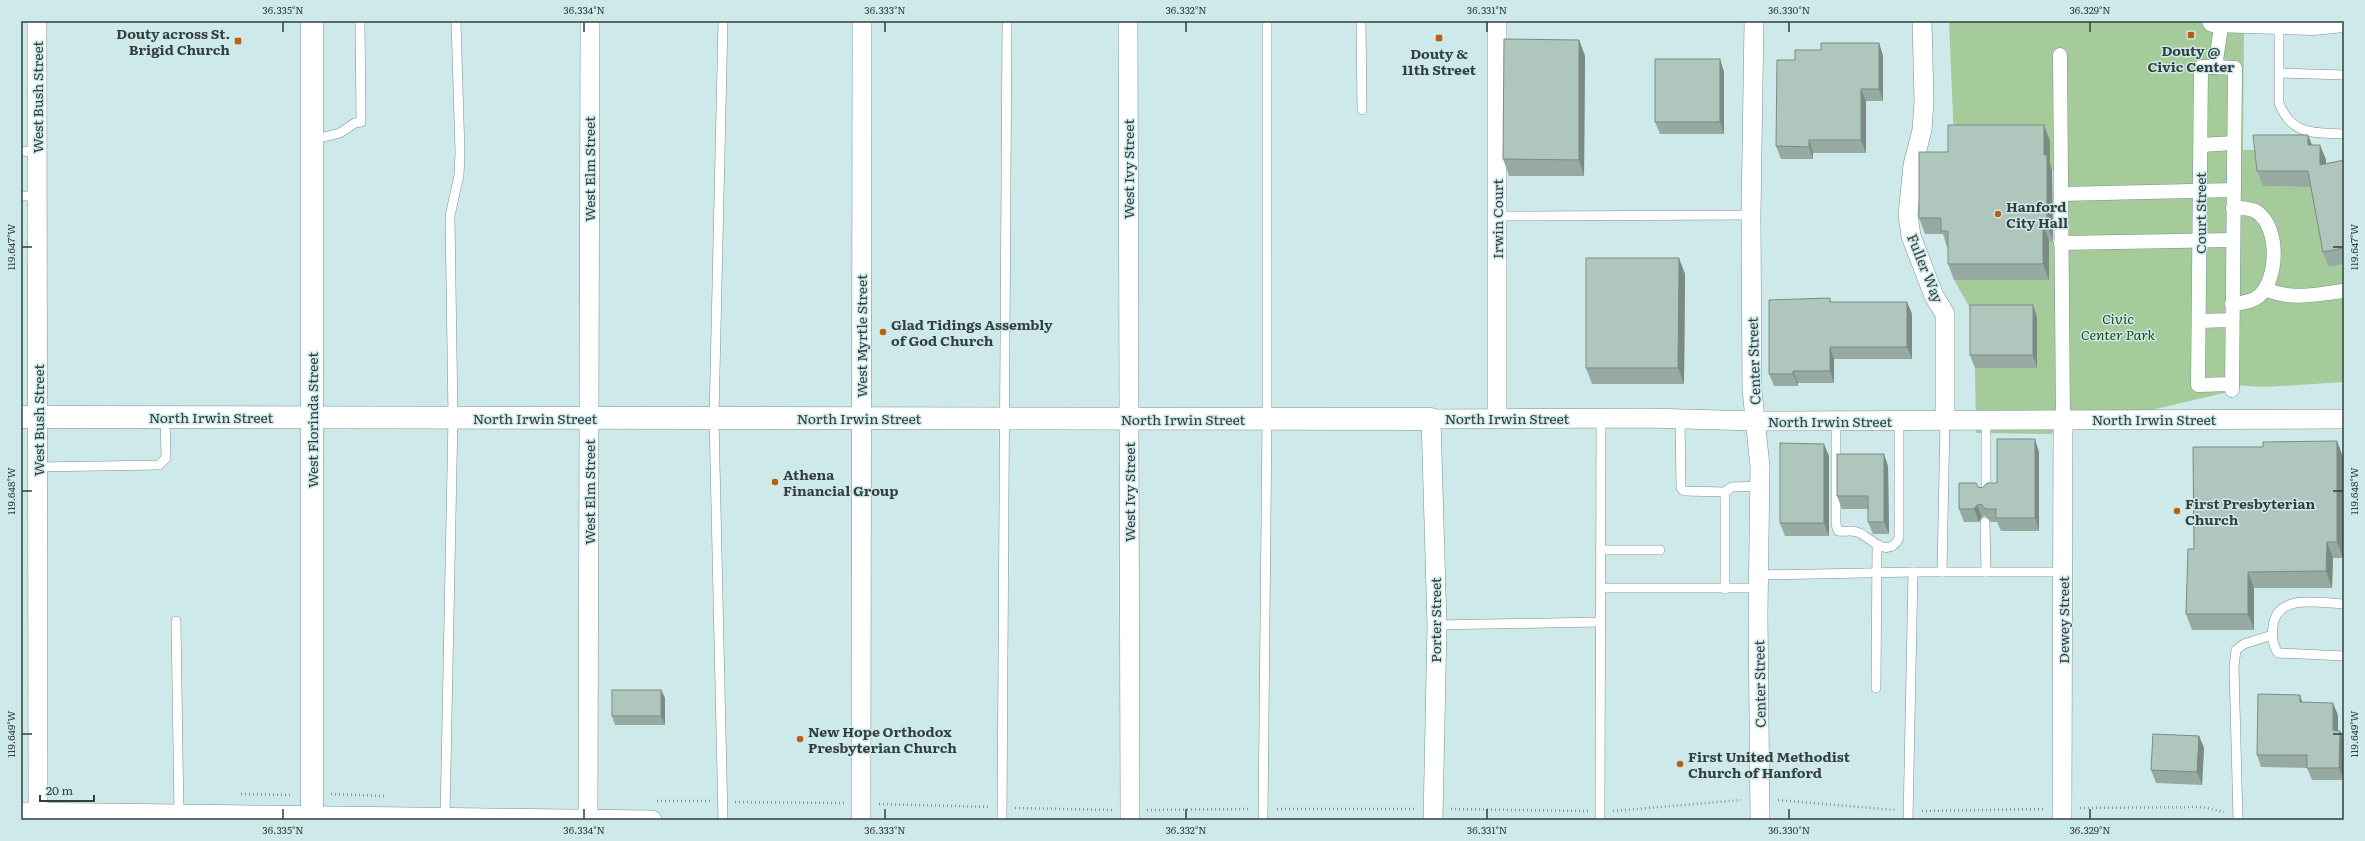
<svg xmlns="http://www.w3.org/2000/svg" width="2365" height="841" viewBox="0 0 2365 841" font-family="Literata,serif">
	<style>
		.green { fill: #a6cb9a }
		.lines { fill: none; stroke-linecap: round; stroke-linejoin: round }
		.service-casing { stroke: #789191; stroke-width: 10 }
		.pedestrian-casing { stroke: #789191; stroke-width: 15 }
		.minor-casing { stroke: #789191; stroke-width: 20 }
		.tertiary-casing { stroke: #789191; stroke-width: 23 }
		.path { stroke: #839696; stroke-width: 2.5; stroke-dasharray: 1 3; stroke-linecap: butt }
		.service { stroke: #fff; stroke-width: 9 }
		.pedestrian { stroke: #fff; stroke-width: 14 }
		.minor { stroke: #fff; stroke-width: 19 }
		.tertiary { stroke: #fff; stroke-width: 22 }
		.wall { fill: #96aaa2 }
		.shaded-wall { fill: #7a8b84 }
		.building { fill: #afc6bc; stroke: #7a8b84 }
		.ticks { fill: none; stroke: #333e3e; stroke-width: 1.5 }
		.poi-dot { fill: #bc5f0c; stroke: #cee9e9; stroke-width: 1.5 }
		.labels { text-anchor: middle; dominant-baseline: central; stroke-width: 3; stroke-linejoin: round; paint-order: stroke }
		.poi-label { font-size: 14px; font-weight: bold; fill: #333e3e; stroke: #cee9e9; text-anchor: start }
		.street-label { font-size: 14px; fill: #333e3e; stroke: #cee9e9 }
		.park-label { font-size: 14px; font-style: italic; fill: #234a15; stroke: #cee9e9 }
		.neatline { fill: none; stroke: #333e3e; stroke-width: 1.5 }
		.ticks-label { font-size: 10px; text-anchor: middle; fill: #333e3e }
	</style>
	<rect width="100%" height="100%" fill="#cee9e9"/>
	<polygon class="green" points="1949,21 2244,22 2243,150 2259,150 2262,183 2265,186 2313,187 2329,267 2344,264 2344,382 2264,387 2232,385 2228,392 2049,434 1976,433 1975,368 2037,368 2037,317 1975,317 1954,280 2049,280 2049,241 2055,241 2055,171 1954,141"/>
	<g class="lines">
		<defs>
			<g id="service">
				<polyline points="1361,21 1362,110"/>
				<path d="M2279,23V103C2291,135 2314,133 2344,134"/>
				<polyline points="2280,73 2344,75"/>
				<polyline points="312,140 340,133 355,123 361,122 360,21"/>
				<polyline points="21,151 37,152"/>
				<polyline points="21,196 37,196"/>
				<polyline points="1497,216 1751,215"/>
				<polyline points="1680,419 1681,488 1684,491 1725,492"/>
				<path d="M1836,420V524L1838,531C1844,532 1851,530 1857,532C1870,536 1887,561 1899,538V420"/>
				<polyline points="38,467 159,465 166,458 165,417"/>
				<polyline points="1986,495 1986,420"/>
				<polyline points="1985,522 1986,572"/>
				<polyline points="1600,550 1660,550"/>
				<polyline points="1942,572 1945,420"/>
				<polyline points="1759,575 1913,572 2064,572"/>
				<polyline points="1600,588 1759,588"/>
				<polyline points="1725,589 1725,492 1732,487 1760,486"/>
				<path d="M2344,604C2319,603 2277,593 2273,626C2272,636 2272,644 2278,653L2344,656"/>
				<polyline points="176,621 179,815"/>
				<polyline points="1437,625 1600,622"/>
				<polyline points="1876,688 1877,546"/>
				<polyline points="445,818 453,417 450,216 459,175 460,153 456,21"/>
				<polyline points="723,820 714,418 723,21"/>
				<polyline points="1002,820 1007,21"/>
				<polyline points="1263,820 1267,419 1267,21"/>
				<polyline points="1600,820 1601,418"/>
				<polyline points="1908,820 1913,572"/>
				<polyline points="2238,820 2234,667 2236,650 2244,644 2272,635"/>
			</g>
			<g id="pedestrian">
				<polyline points="2222,21 2215,67 2201,67 2198,385 2232,384"/>
				<polyline points="2060,55 2063,420"/>
				<polyline points="2215,67 2235,68 2232,390"/>
				<polyline points="2201,145 2234,143"/>
				<polyline points="2061,194 2234,190"/>
				<polyline points="2061,243 2233,240"/>
				<path d="M2265,289C2293,301 2315,294 2344,291"/>
				<path d="M2232,304C2241,303 2252,302 2259,296C2278,279 2280,228 2257,212C2252,208 2240,208 2233,208"/>
				<polyline points="2199,321 2232,320"/>
			</g>
			<g id="minor">
				<polyline points="37,21 38,820"/>
				<polyline points="1128,21 1130,820"/>
				<polyline points="1754,21 1751,215 1752,390 1760,466 1758,615 1760,820"/>
				<polyline points="1922,21 1924,102 1922,130 1913,165 1908,215 1911,236 1934,296 1945,314 1945,420"/>
				<polyline points="1497,417 1497,21"/>
				<polyline points="21,812 652,820"/>
				<polyline points="588,820 590,21"/>
				<polyline points="861,820 862,21"/>
				<polyline points="1433,820 1437,625 1431,419 1648,418 1756,421 2344,419"/>
				<polyline points="2062,820 2063,420"/>
			</g>
			<g id="tertiary">
				<polyline points="312,21 312,820"/>
				<polyline points="2213,21 2313,24 2344,21"/>
				<polyline points="21,417 1431,419"/>
			</g>
		</defs>
		<use href="#service" class="service-casing"/>
		<use href="#pedestrian" class="pedestrian-casing"/>
		<use href="#minor" class="minor-casing"/>
		<use href="#tertiary" class="tertiary-casing"/>
		<g class="path">
			<polyline points="241,794 292,795"/>
			<polyline points="331,794 386,796"/>
			<polyline points="1778,800 1895,810"/>
			<polyline points="657,801 710,801"/>
			<polyline points="735,802 844,803"/>
			<polyline points="879,804 990,807"/>
			<polyline points="1015,808 1112,810"/>
			<polyline points="2080,808 2202,807 2224,812"/>
			<polyline points="1277,809 1416,809"/>
			<polyline points="1451,809 1588,811"/>
			<polyline points="1147,810 1250,809"/>
			<polyline points="1613,811 1741,800"/>
			<polyline points="1922,811 2045,809"/>
		</g>
		<use href="#service" class="service"/>
		<use href="#pedestrian" class="pedestrian"/>
		<use href="#minor" class="minor"/>
		<use href="#tertiary" class="tertiary"/>
	</g>
	<g class="wall">
		<polygon points="1579,40 1585,56 1584,176 1509,176 1503,159"/>
		<polygon points="1879,43 1883,56 1883,101 1866,101 1866,153 1813,153 1813,159 1781,159 1776,146 1795,60 1821,50"/>
		<polygon points="1724,72 1724,134 1660,134 1655,122"/>
		<polygon points="2308,135 2312,145 2320,145 2326,160 2326,164 2344,160 2344,264 2329,267 2323,252 2311,187 2263,186 2257,171"/>
		<polygon points="2050,141 2050,163 2052,171 2053,241 2049,241 2049,280 1954,280 1948,264 1948,247 1947,247 1943,234 1925,234 1919,218 1948,152"/>
		<polygon points="1685,274 1684,384 1592,384 1586,368"/>
		<polygon points="1830,298 1831,302 1907,302 1912,314 1912,359 1834,359 1834,383 1798,383 1798,386 1774,386 1769,374"/>
		<polygon points="2033,305 2037,317 2037,368 1975,368 1970,355"/>
		<polygon points="2337,441 2343,457 2343,558 2333,558 2332,588 2254,588 2254,630 2192,630 2186,614 2194,549 2263,447"/>
		<polygon points="2039,452 2039,531 2001,531 1997,522 1991,522 1985,516 1982,517 1979,522 1964,522 1959,509 1978,487 1982,488 1997,483"/>
		<polygon points="1829,456 1829,536 1785,536 1780,523"/>
		<polygon points="1888,466 1889,534 1873,534 1868,522 1868,509 1842,509 1837,496"/>
		<polygon points="661,690 665,698 665,725 615,725 612,716"/>
		<polygon points="2302,702 2338,715 2338,731 2344,780 2312,780 2307,768 2261,767 2257,755"/>
		<polygon points="2199,736 2204,748 2202,785 2156,783 2151,770"/>
	</g>
	<g class="shaded-wall">
		<polygon points="1579,40 1585,56 1584,176 1579,160"/>
		<polygon points="1879,43 1883,56 1883,101 1879,89"/>
		<polygon points="1720,59 1724,72 1724,134 1720,122"/>
		<polygon points="1861,89 1866,101 1866,153 1861,140"/>
		<polygon points="2044,125 2050,141 2050,163 2052,171 2053,241 2047,224 2044,155"/>
		<polygon points="2308,135 2314,151 2308,145"/>
		<polygon points="1809,140 1813,153 1813,159 1809,147"/>
		<polygon points="2320,145 2326,160 2326,180 2320,165"/>
		<polygon points="2043,224 2049,241 2049,280 2043,264"/>
		<polygon points="1679,258 1685,274 1684,384 1678,368"/>
		<polygon points="1907,302 1912,314 1912,359 1907,347"/>
		<polygon points="2033,305 2037,317 2037,368 2033,355"/>
		<polygon points="1830,347 1834,359 1834,383 1830,371"/>
		<polygon points="1793,371 1798,383 1798,386 1793,374"/>
		<polygon points="2035,439 2039,452 2039,531 2035,518"/>
		<polygon points="2337,441 2343,457 2343,558 2337,542"/>
		<polygon points="1824,444 1829,456 1829,536 1824,523"/>
		<polygon points="1884,454 1888,466 1889,534 1884,522"/>
		<polygon points="1977,505 1982,517 1979,522 1974,509"/>
		<polygon points="2327,542 2333,558 2332,588 2326,571"/>
		<polygon points="2248,572 2254,588 2254,630 2248,614"/>
		<polygon points="661,690 665,698 665,725 661,716"/>
		<polygon points="2300,695 2304,708 2300,702"/>
		<polygon points="2333,703 2338,715 2338,743 2333,730"/>
		<polygon points="2340,731 2344,741 2344,780 2339,768"/>
		<polygon points="2199,736 2204,748 2202,785 2197,772"/>
	</g>
	<g class="building">
		<polygon points="1504,39 1579,40 1579,160 1503,159"/>
		<polygon points="1821,43 1879,43 1879,89 1861,89 1861,140 1809,140 1809,147 1776,146 1777,60 1795,60 1795,50 1821,50"/>
		<rect x="1655" y="59" width="65" height="63"/>
		<polygon points="1948,125 2044,125 2044,155 2047,155 2047,224 2043,224 2043,264 1948,264 1948,231 1941,231 1941,218 1919,218 1919,152 1948,152"/>
		<polygon points="2253,135 2308,135 2308,145 2320,145 2320,165 2344,160 2344,248 2323,252 2308,171 2257,171"/>
		<polygon points="1586,258 1679,258 1678,368 1586,368"/>
		<polygon points="1830,298 1830,302 1907,302 1907,347 1830,347 1830,371 1793,371 1793,374 1769,374 1769,300"/>
		<rect x="1970" y="305" width="63" height="50"/>
		<polygon points="1997,439 2035,439 2035,518 1996,518 1996,509 1986,509 1981,504 1977,505 1974,509 1959,509 1959,483 1976,483 1978,487 1982,488 1987,483 1997,483"/>
		<polygon points="2337,441 2337,542 2327,542 2326,571 2248,572 2248,614 2186,614 2188,549 2194,549 2193,447 2263,447 2263,442"/>
		<polygon points="1780,443 1824,444 1824,523 1780,523"/>
		<polygon points="1837,454 1884,454 1884,522 1868,522 1868,496 1837,496"/>
		<rect x="612" y="690" width="49" height="26"/>
		<polygon points="2258,694 2300,695 2300,702 2333,703 2333,730 2340,731 2339,768 2307,768 2307,755 2257,755"/>
		<polygon points="2153,734 2199,736 2197,772 2151,770"/>
	</g>
	<path class="ticks" d="M283,22V32M584,22V32M885,22V32M1186,22V32M1487,22V32M1789,22V32M2090,22V32M22,247H32M2333,247H2343M22,491H32M2333,491H2343M22,734H32M2333,734H2343M283,809V819M584,809V819M885,809V819M1186,809V819M1487,809V819M1789,809V819M2090,809V819"/>
	<g class="poi-dot">
		<rect x="2187" y="31" width="8" height="8" rx="2"/>
		<rect x="1435" y="34" width="8" height="8" rx="2"/>
		<rect x="234" y="37" width="8" height="8" rx="2"/>
		<circle cx="1998" cy="214" r="4"/>
		<circle cx="883" cy="332" r="4"/>
		<circle cx="775" cy="482" r="4"/>
		<circle cx="2177" cy="511" r="4"/>
		<circle cx="800" cy="739" r="4"/>
		<circle cx="1680" cy="764" r="4"/>
	</g>
	<g class="labels">
		<g class="poi-label">
			<text x="230" y="33" text-anchor="end">Douty across St.<tspan x="230" dy="16">Brigid Church</tspan></text>
			<text x="2191" y="50" text-anchor="middle">Douty @<tspan x="2191" dy="16">Civic Center</tspan></text>
			<text x="1439" y="53" text-anchor="middle">Douty &amp;<tspan x="1439" dy="16">11th Street</tspan></text>
			<text x="2006" y="206">Hanford<tspan x="2006" dy="16">City Hall</tspan></text>
			<text x="891" y="324">Glad Tidings Assembly<tspan x="891" dy="16">of God Church</tspan></text>
			<text x="783" y="474">Athena<tspan x="783" dy="16">Financial Group</tspan></text>
			<text x="2185" y="503">First Presbyterian<tspan x="2185" dy="16">Church</tspan></text>
			<text x="808" y="731">New Hope Orthodox<tspan x="808" dy="16">Presbyterian Church</tspan></text>
			<text x="1688" y="756">First United Methodist<tspan x="1688" dy="16">Church of Hanford</tspan></text>
		</g>
		<g class="street-label">
			<text transform="translate(37 97) rotate(-90)">West Bush Street</text>
			<text transform="translate(589 169) rotate(-90)">West Elm Street</text>
			<text transform="translate(1128 169) rotate(-90)">West Ivy Street</text>
			<text transform="translate(2200 213) rotate(-90)">Court Street</text>
			<text transform="translate(1497 219) rotate(-90)">Irwin Court</text>
			<text transform="translate(1926 268) rotate(68)">Fuller Way</text>
			<text transform="translate(861 336) rotate(-90)">West Myrtle Street</text>
			<text transform="translate(1753 361) rotate(-92)">Center Street</text>
			<text x="211" y="417">North Irwin Street</text>
			<text x="535" y="418">North Irwin Street</text>
			<text x="859" y="418">North Irwin Street</text>
			<text x="1507" y="418">North Irwin Street</text>
			<text x="1183" y="419">North Irwin Street</text>
			<text x="2154" y="419">North Irwin Street</text>
			<text transform="translate(38 420) rotate(-90)">West Bush Street</text>
			<text transform="translate(312 420) rotate(-90)">West Florinda Street</text>
			<text x="1830" y="421">North Irwin Street</text>
			<text transform="translate(589 492) rotate(-90)">West Elm Street</text>
			<text transform="translate(1129 492) rotate(-90)">West Ivy Street</text>
			<text transform="translate(1435 620) rotate(-90)">Porter Street</text>
			<text transform="translate(2063 620) rotate(-90)">Dewey Street</text>
			<text transform="translate(1759 684) rotate(-91)">Center Street</text>
		</g>
		<g class="park-label">
			<text x="2118" y="318">Civic<tspan x="2118" dy="16">Center Park</tspan></text>
		</g>
	</g>
	<rect width="2365" height="841" fill="none" stroke="#cee9e9" stroke-width="44"/>
	<path d="M40 795v6h54v-6" fill="none" stroke="#333e3e" stroke-width="2"/>
	<text x="46" y="795" font-size="12" fill="#333e3e" stroke="#cee9e9" stroke-width="3" paint-order="stroke">20 m</text>
	<rect x="22" y="22" width="2321" height="797" class="neatline"/>
	<g class="ticks-label">
		<text x="283" y="14">36.335°N</text>
		<text x="584" y="14">36.334°N</text>
		<text x="885" y="14">36.333°N</text>
		<text x="1186" y="14">36.332°N</text>
		<text x="1487" y="14">36.331°N</text>
		<text x="1789" y="14">36.330°N</text>
		<text x="2090" y="14">36.329°N</text>
		<text transform="translate(2354 247) rotate(-90)" y="4">119.647°W</text>
		<text transform="translate(11 247) rotate(-90)" y="4">119.647°W</text>
		<text transform="translate(2354 491) rotate(-90)" y="4">119.648°W</text>
		<text transform="translate(11 491) rotate(-90)" y="4">119.648°W</text>
		<text transform="translate(2354 734) rotate(-90)" y="4">119.649°W</text>
		<text transform="translate(11 734) rotate(-90)" y="4">119.649°W</text>
		<text x="283" y="834">36.335°N</text>
		<text x="584" y="834">36.334°N</text>
		<text x="885" y="834">36.333°N</text>
		<text x="1186" y="834">36.332°N</text>
		<text x="1487" y="834">36.331°N</text>
		<text x="1789" y="834">36.330°N</text>
		<text x="2090" y="834">36.329°N</text>
	</g>
</svg>
